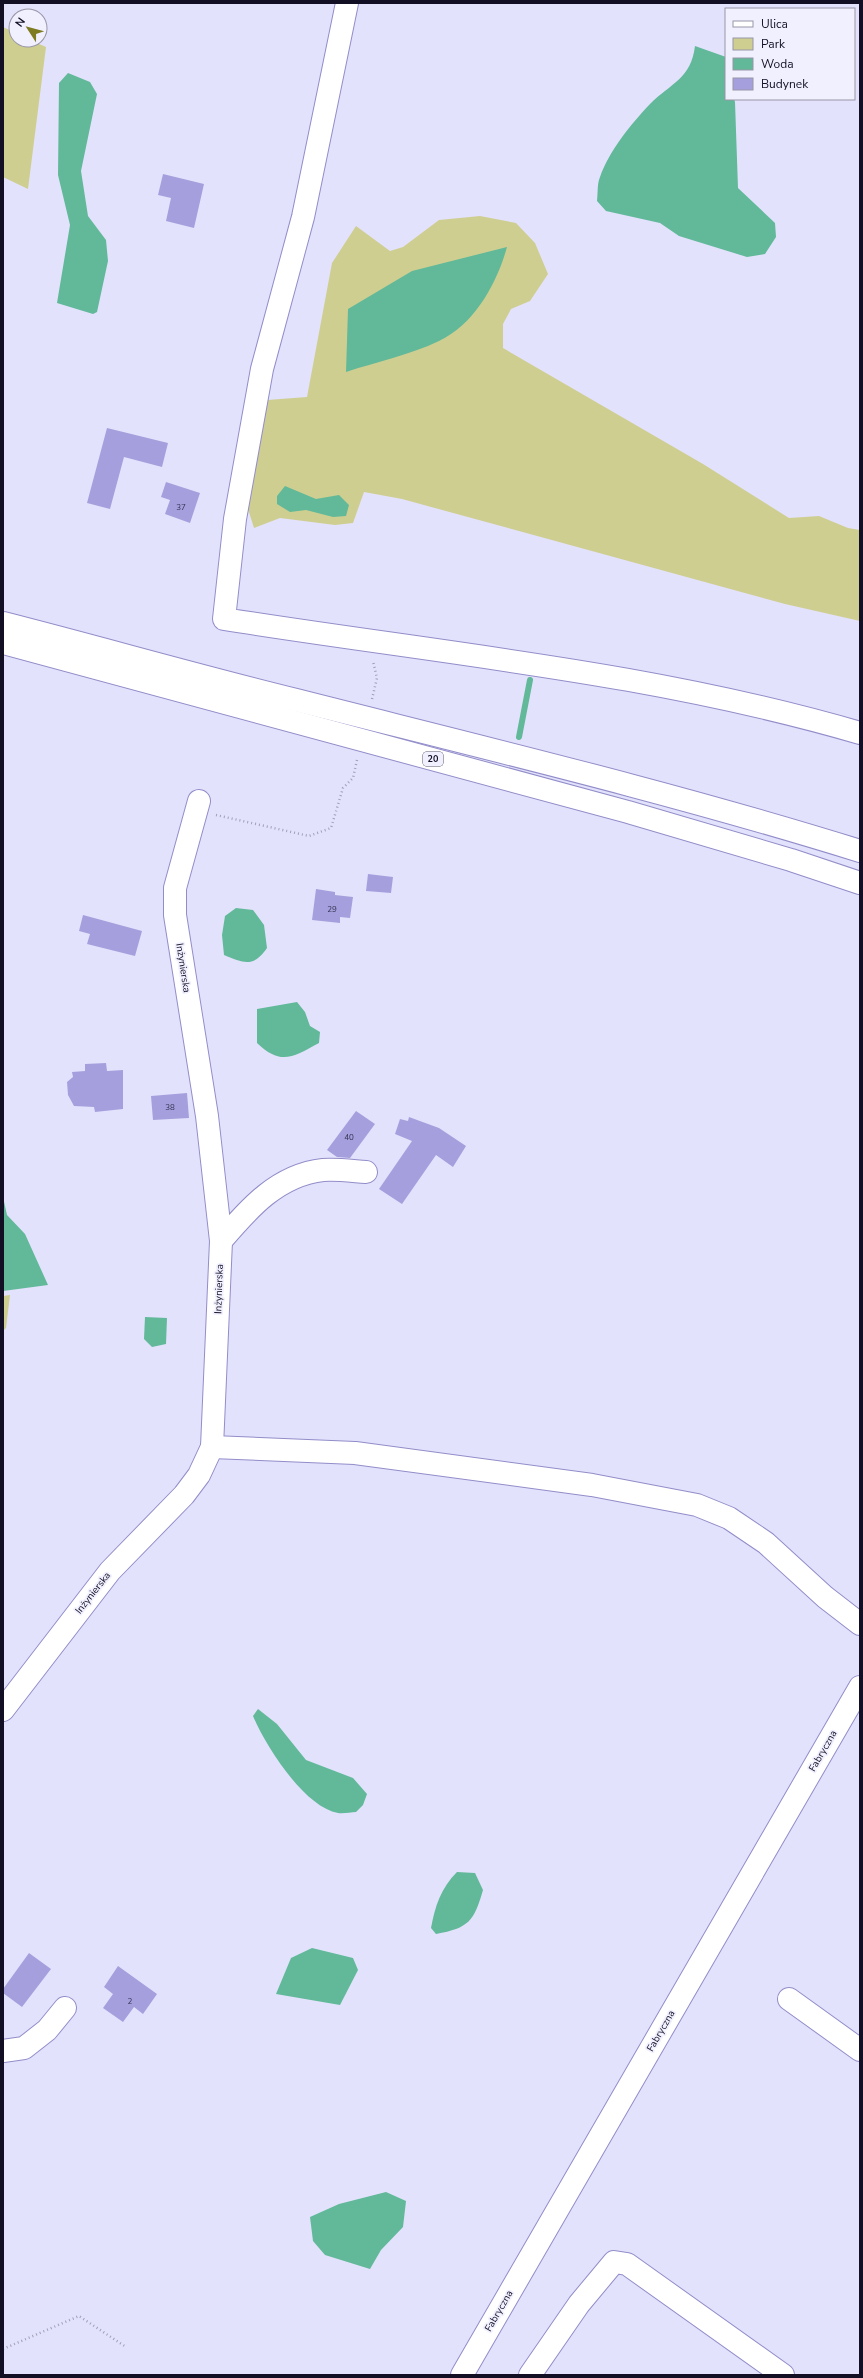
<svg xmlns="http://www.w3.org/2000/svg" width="863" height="2378" viewBox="0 0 863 2378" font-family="'Nunito Sans',sans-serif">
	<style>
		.green { fill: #cfce91 }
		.water { fill: #61b999 }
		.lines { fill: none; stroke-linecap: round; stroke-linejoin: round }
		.stream { stroke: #61b999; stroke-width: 6 }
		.building { fill: #a5a0dd }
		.minor-casing { stroke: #928dc9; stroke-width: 24 }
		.major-casing { stroke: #928dc9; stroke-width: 24 }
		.path { stroke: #a19fb8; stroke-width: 2.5; stroke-dasharray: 1 3; stroke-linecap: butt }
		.minor { stroke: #fff; stroke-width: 22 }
		.major { stroke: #fff; stroke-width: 22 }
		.labels { text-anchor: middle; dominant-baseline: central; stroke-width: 3.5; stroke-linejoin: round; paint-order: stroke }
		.number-label { font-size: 8px; fill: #373353 }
		.shield { fill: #f1f0fe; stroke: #555266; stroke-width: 1 }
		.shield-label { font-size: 9px; font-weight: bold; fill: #120f25 }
		.street-label { font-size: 10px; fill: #120f25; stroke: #f1f0fe }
	</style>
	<rect width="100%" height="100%" fill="#e3e2fc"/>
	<g class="green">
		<polygon points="3,27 16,33 16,40 30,40 46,47 28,189 3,177"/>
		<polygon points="480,216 516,223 535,243 548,274 530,301 511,309 503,324 503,348 703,464 789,518 819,516 848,528 860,530 860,621 785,604 402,499 364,492 353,523 335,525 280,518 254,528 248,509 267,400 307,397 332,263 356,226 390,251 403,247 439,220"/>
		<polygon points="10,1295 6,1328 3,1331 3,1296"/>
	</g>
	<g class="water">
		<path d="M695,46L726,57V99H734L735,102L738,188L775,223L776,237L765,254L747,257L679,236L660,223L606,211L597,201C598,193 597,184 600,177C609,151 631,124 650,104C671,83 691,79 695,46Z"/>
		<polygon points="68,73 90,82 97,94 81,171 88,216 106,240 108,261 97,312 93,314 57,303 70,225 58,175 59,83"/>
		<path d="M507,247C497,283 475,324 439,341C410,355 376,362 346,372L348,309L412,271Z"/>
		<polygon points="285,486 316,499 339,495 349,505 346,516 333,517 306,510 290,512 277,504 277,496"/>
		<path d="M236,908L253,910L264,925L267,948C253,968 244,963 224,955L222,935L225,916Z"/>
		<path d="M297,1002L305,1012L310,1026L320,1032L319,1043C293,1057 281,1066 257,1043V1009Z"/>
		<polygon points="3,1197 7,1215 25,1234 48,1285 3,1291"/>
		<polygon points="145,1317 167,1318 166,1344 152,1347 144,1339"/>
		<path d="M258,1709L277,1724L306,1760L353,1778L367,1794L363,1805L356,1812C351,1812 343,1814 338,1813C304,1807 265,1745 253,1716Z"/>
		<path d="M457,1872L475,1873L483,1890C474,1921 469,1928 436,1934L431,1928C435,1906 441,1888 457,1872Z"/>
		<polygon points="312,1948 353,1958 358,1970 340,2005 276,1994 291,1958"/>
		<polygon points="386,2192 406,2201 403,2227 381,2250 370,2269 325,2255 313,2241 310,2217 339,2204"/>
	</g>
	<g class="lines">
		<polyline class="stream" points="519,737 530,680"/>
	</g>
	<g class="building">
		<polygon points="163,174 204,184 194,228 166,221 171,198 158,195"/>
		<polygon points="107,428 168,443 162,467 124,457 110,509 87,503"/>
		<polygon points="166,482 200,493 190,523 165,514 170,500 161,497"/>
		<polygon points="368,874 393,877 391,893 366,891"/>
		<polygon points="316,889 335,892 335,895 353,897 350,918 340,917 340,923 312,920"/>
		<polygon points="83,915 142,931 135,956 87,944 90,934 79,931"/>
		<polygon points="106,1063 107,1071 123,1070 123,1109 95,1112 94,1107 74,1106 68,1095 67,1082 73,1077 72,1072 85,1071 85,1064"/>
		<polygon points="187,1093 189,1118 153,1120 151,1096"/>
		<polygon points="356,1111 375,1124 350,1158 337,1157 327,1150"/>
		<polygon points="409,1117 439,1128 466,1146 453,1167 436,1155 402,1204 379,1189 412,1141 395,1134 400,1119 408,1121"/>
		<polygon points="29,1953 51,1969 22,2007 3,1993 3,1989"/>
		<polygon points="118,1966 157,1994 143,2014 134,2007 123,2022 103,2008 113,1994 104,1987"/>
	</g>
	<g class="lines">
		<defs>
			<g id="minor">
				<path d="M347,3L303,217L262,369L235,519L224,619C437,653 652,672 860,733"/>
				<path d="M221,1241C249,1208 278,1175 323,1170C336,1169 352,1171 366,1172"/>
				<polyline points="212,1447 355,1453 592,1485 697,1505 729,1518 766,1543 825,1597 860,1624"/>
				<polyline points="3,1710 110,1571 184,1495 199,1475 212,1447 221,1241 207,1116 175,915 175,888 199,801"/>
				<polyline points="789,1999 860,2050"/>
				<polyline points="3,2051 24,2048 47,2030 65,2008"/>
				<polyline points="462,2375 860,1687"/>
				<polyline points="530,2375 579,2304 614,2262 627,2264 783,2375"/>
			</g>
			<g id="major">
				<path d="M3,623C101,648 198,676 296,700C485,748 674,793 860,851"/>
				<polyline points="3,643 628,812 791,860 860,883"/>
			</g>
		</defs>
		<use href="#minor" class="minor-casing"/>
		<use href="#major" class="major-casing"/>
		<g class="path">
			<polyline points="372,699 377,678 373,661"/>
			<polyline points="216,815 309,836 331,828 343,788 353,778 357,760"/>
			<polyline points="3,2349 79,2316 126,2347"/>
		</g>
		<use href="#minor" class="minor"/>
		<use href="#major" class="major"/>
	</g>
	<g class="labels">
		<g class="number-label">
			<text x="181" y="507">37</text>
			<text x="332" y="909">29</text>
			<text x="170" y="1107">38</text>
			<text x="349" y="1137">40</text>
			<text x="130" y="2001">2</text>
		</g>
		<rect class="shield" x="423" y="752" width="20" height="14" rx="3"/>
		<g class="shield-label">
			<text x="433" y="759">20</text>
		</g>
		<g class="street-label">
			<text transform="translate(183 968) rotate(81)">Inżynierska</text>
			<text transform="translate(219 1289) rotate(-88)">Inżynierska</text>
			<text transform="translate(93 1593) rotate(-52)">Inżynierska</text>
			<text transform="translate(823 1751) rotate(-60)">Fabryczna</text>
			<text transform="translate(661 2031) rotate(-60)">Fabryczna</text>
			<text transform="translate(499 2311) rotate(-60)">Fabryczna</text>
		</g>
	</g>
	<rect width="863" height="2378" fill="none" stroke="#120f25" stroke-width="8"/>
	<rect x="725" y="8" width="130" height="92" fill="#f1f0fe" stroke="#9896a7"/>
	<rect x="733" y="21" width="20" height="6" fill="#ffffff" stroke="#9896a7"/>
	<text x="761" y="28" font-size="12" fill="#120f25">Ulica</text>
	<rect x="733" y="38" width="20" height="12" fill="#cfce91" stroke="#9896a7"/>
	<text x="761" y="48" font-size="12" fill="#120f25">Park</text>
	<rect x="733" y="58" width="20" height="12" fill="#61b999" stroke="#9896a7"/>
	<text x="761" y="68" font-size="12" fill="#120f25">Woda</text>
	<rect x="733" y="78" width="20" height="12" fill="#a5a0dd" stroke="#9896a7"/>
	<text x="761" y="88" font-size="12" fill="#120f25">Budynek</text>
	<g transform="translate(28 28) rotate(306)"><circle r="19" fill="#f1f0fe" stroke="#9896a7"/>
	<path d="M0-3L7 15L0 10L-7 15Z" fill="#7e7c23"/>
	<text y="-6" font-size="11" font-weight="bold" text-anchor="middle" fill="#120f25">N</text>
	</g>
</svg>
